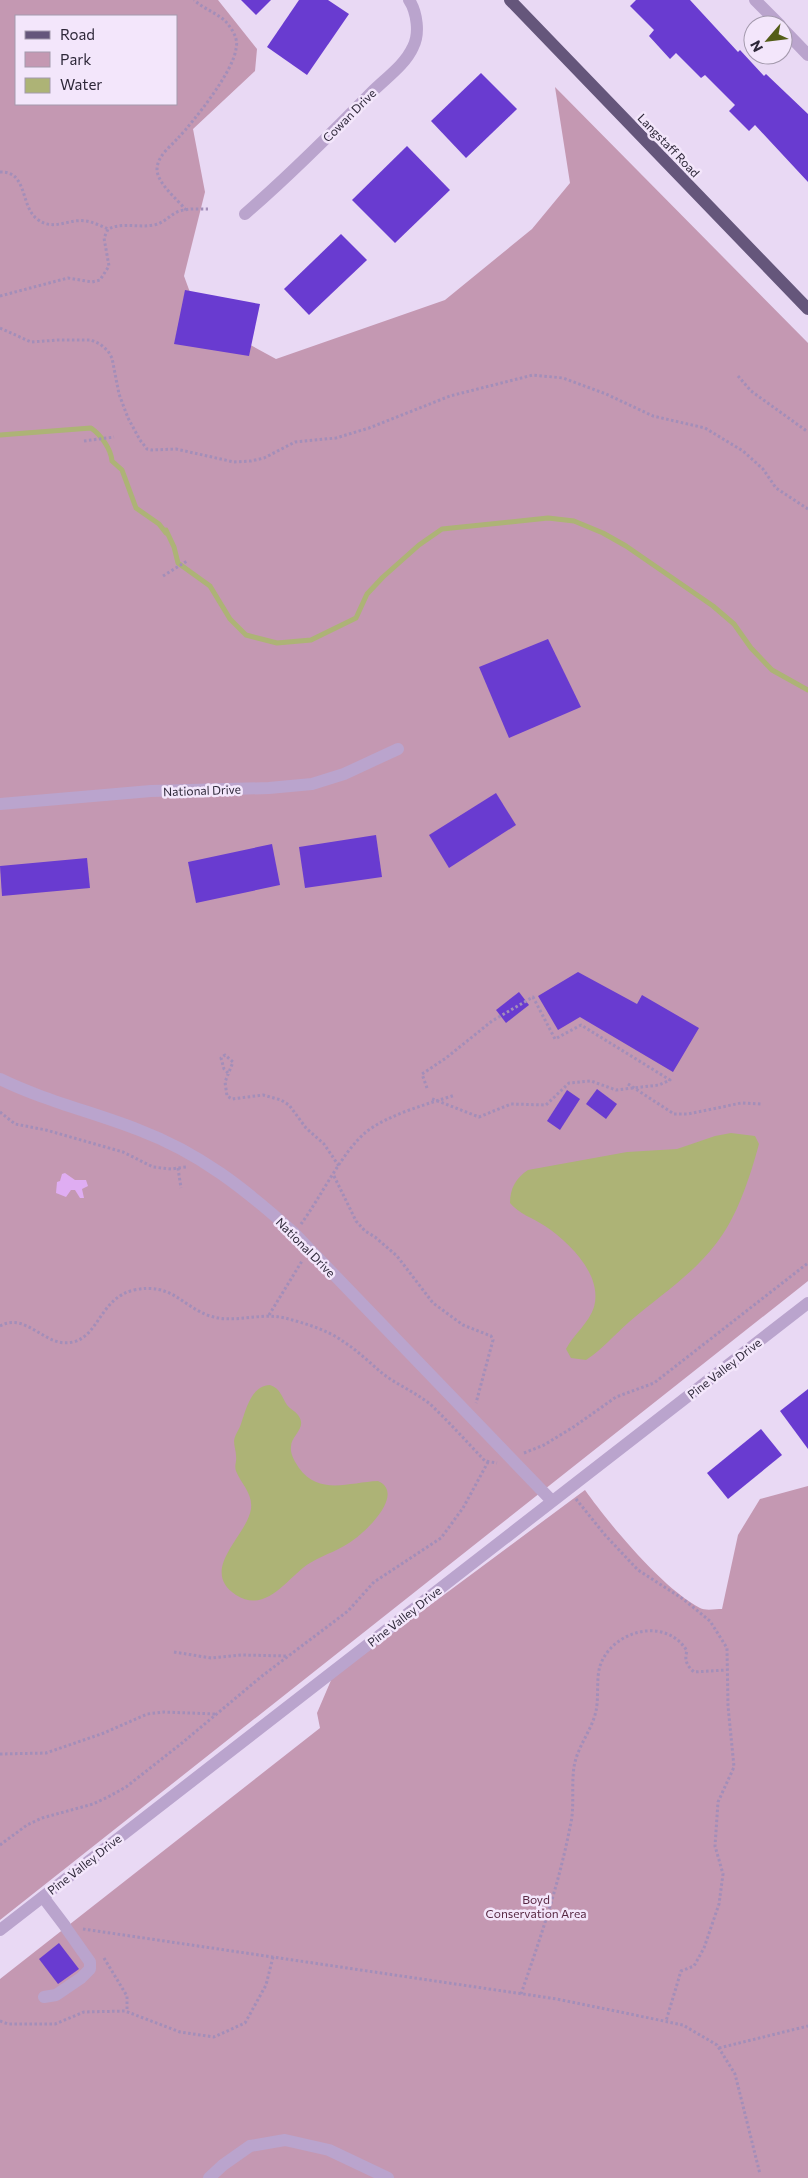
<svg xmlns="http://www.w3.org/2000/svg" width="808" height="2178" viewBox="0 0 808 2178" font-family="Commissioner,sans-serif">
	<style>
		.green { fill: #c498b2; fill-rule: evenodd }
		.sand { fill: #dfadf2 }
		.water { fill: #adb376 }
		.lines { fill: none; stroke-linecap: round; stroke-linejoin: round }
		.stream { stroke: #adb376; stroke-width: 5 }
		.building { fill: #693bd0 }
		.path { stroke: #a38eb9; stroke-width: 3; stroke-dasharray: 2.5 2.5; stroke-linecap: butt }
		.minor { stroke: #baa4cd; stroke-width: 12 }
		.major { stroke: #65567b; stroke-width: 12 }
		.labels { text-anchor: middle; dominant-baseline: central; stroke-width: 5; stroke-linejoin: round; paint-order: stroke }
		.street-label { font-size: 12px; fill: #2d2738; stroke: #f3e6fb }
		.park-label { font-size: 12px; fill: #582843; stroke: #f3e6fb }
	</style>
	<rect width="100%" height="100%" fill="#e9d9f4"/>
	<g class="green">
		<path d="M0,0H218L257,49L255,71L193,129L205,192L184,276L199,317L276,359L445,300L532,229L570,183L555,87L808,343V1281L0,1920ZM16,16H176V104H16Z"/>
		<path d="M808,1486V2178H0V1979L320,1728L317,1713L332,1678L585,1490C610,1525 662,1588 700,1608C705,1611 716,1609 722,1609L738,1535L760,1499Z"/>
	</g>
	<polygon class="sand" points="65,1173 75,1180 86,1180 88,1186 82,1189 84,1198 80,1198 75,1190 71,1190 66,1197 56,1193 57,1182 60,1181 62,1174"/>
	<g class="water">
		<path d="M731,1133L755,1136L759,1144C750,1177 737,1218 715,1245C691,1276 658,1297 629,1322C614,1335 603,1349 586,1360L571,1358L566,1349C574,1334 589,1323 594,1307C603,1275 569,1242 545,1226C533,1218 519,1214 510,1203C510,1188 516,1178 528,1170L627,1152L677,1149L715,1136Z"/>
		<path d="M270,1385C280,1388 282,1397 287,1405C290,1409 295,1411 298,1415C308,1428 291,1435 291,1447C290,1454 295,1462 299,1468C319,1496 350,1482 378,1481C405,1493 368,1529 356,1538C339,1551 327,1553 310,1563C288,1576 267,1615 236,1595C198,1570 247,1536 251,1509C253,1493 241,1484 236,1471C234,1466 237,1461 236,1456C236,1451 234,1446 234,1441C235,1434 239,1430 241,1424C246,1409 252,1385 270,1385Z"/>
	</g>
	<g class="lines">
		<path class="stream" d="M0,435L91,428C101,435 111,449 112,461L122,470L136,508L159,524L166,533V530L174,547L178,563L210,586L230,619L246,635L277,643L311,640L356,618L367,594L383,577L419,545L442,529L548,518L574,521L603,533L626,546L713,606L734,624L751,648L772,670L808,690"/>
	</g>
	<g class="building">
		<polygon points="241,0 271,0 256,15"/>
		<polygon points="299,0 328,0 349,14 307,75 267,47"/>
		<polygon points="636,0 690,0 738,52 740,50 764,76 766,74 808,114 808,182 755,125 749,131 729,111 735,105 705,75 701,78 676,53 670,59 649,36 654,30 630,6"/>
		<polygon points="481,73 517,109 466,158 431,121"/>
		<polygon points="407,146 450,190 395,243 352,200"/>
		<polygon points="341,234 367,260 309,315 284,289"/>
		<polygon points="185,290 260,304 249,356 174,344"/>
		<polygon points="548,639 581,707 509,738 479,667"/>
		<polygon points="496,793 516,825 449,868 429,835"/>
		<polygon points="376,835 382,877 305,888 299,847"/>
		<polygon points="272,844 280,885 196,903 188,862"/>
		<polygon points="87,858 90,888 2,896 0,866"/>
		<polygon points="578,972 637,1004 642,995 699,1028 673,1072 580,1017 558,1030 538,996"/>
		<polygon points="519,992 529,1005 506,1023 496,1010"/>
		<polygon points="597,1089 617,1104 606,1119 586,1104"/>
		<polygon points="567,1090 580,1099 560,1130 547,1121"/>
		<polygon points="808,1389 808,1449 780,1411"/>
		<polygon points="761,1429 782,1455 728,1499 707,1473"/>
		<polygon points="59,1943 79,1969 58,1984 39,1959"/>
	</g>
	<g class="lines">
		<g class="path">
			<path d="M0,172C28,171 20,206 37,219C53,232 69,218 86,221C93,222 101,226 108,229"/>
			<path d="M186,210C177,199 158,184 157,170C157,156 170,147 178,138C194,121 233,72 236,49C238,41 235,34 230,27C222,14 206,11 194,0"/>
			<path d="M0,296L68,278L92,282L100,280L109,266L104,238L108,229C123,222 138,228 154,225C164,223 169,216 177,212C187,208 198,209 208,209"/>
			<polyline points="0,328 31,342 58,340 91,340 100,344 108,351 112,358 119,394 128,418 140,440 147,449 152,450 176,449 234,462 251,461 264,458 295,442 336,438 369,428 450,396 533,375 563,378 606,394 653,416 705,428 743,451 763,469 776,488 808,509"/>
			<polyline points="738,376 751,391 808,432"/>
			<polyline points="84,441 114,437"/>
			<polyline points="163,576 187,561"/>
			<polyline points="228,1073 224,1069 221,1058 225,1055 233,1062 225,1082 227,1096 232,1099 263,1095 281,1100 289,1105 306,1128 324,1144 339,1166"/>
			<polyline points="628,1084 674,1114 688,1114 741,1103 762,1104"/>
			<polyline points="427,1088 422,1074 446,1058 492,1021 533,997 555,1039 581,1025 670,1080 659,1085 616,1090 591,1081 569,1083 546,1105 511,1104 479,1117 430,1098"/>
			<polyline points="0,1112 15,1124 46,1130 123,1152 153,1167 171,1169 186,1167"/>
			<polyline points="178,1168 181,1188"/>
			<polyline points="334,1176 356,1221 365,1231 375,1237 397,1256 433,1303 463,1325 491,1336 493,1340 476,1403"/>
			<path d="M301,1224C321,1197 342,1152 366,1132C389,1114 428,1104 455,1095"/>
			<polyline points="269,1315 302,1261"/>
			<path d="M0,1326C27,1311 45,1349 73,1342C99,1336 100,1298 134,1290C172,1282 181,1306 210,1316C235,1324 260,1312 285,1318C304,1323 328,1330 344,1342C358,1351 370,1363 382,1373C397,1385 415,1392 430,1404C449,1422 467,1442 485,1461L497,1463"/>
			<polyline points="524,1453 544,1445 575,1426 616,1397 654,1383 808,1263"/>
			<polyline points="576,1499 605,1535 638,1570 683,1599 710,1621 727,1648 728,1706 734,1767 718,1802 715,1846 723,1874 719,1904 704,1948 694,1966 681,1971 666,2021"/>
			<polyline points="174,1652 211,1658 242,1655 287,1656"/>
			<polyline points="0,1754 46,1753 104,1733 147,1714 164,1712 215,1714"/>
			<polyline points="0,1845 27,1825 42,1818 93,1804 108,1797 126,1787 182,1743 262,1676 348,1611 374,1582 441,1538 463,1508 488,1462"/>
			<polyline points="83,1929 557,1999 683,2025 717,2045 735,2074 760,2174"/>
			<polyline points="104,1958 127,1996 127,2011"/>
			<path d="M521,1994C540,1939 559,1884 570,1827C575,1808 571,1787 574,1767C577,1747 592,1730 596,1711C599,1697 596,1679 600,1666C612,1630 666,1616 687,1651C684,1660 687,1666 694,1672L726,1670"/>
			<polyline points="0,2021 8,2024 55,2024 84,2012 125,2011 180,2032 214,2037 245,2023 266,1985 273,1957"/>
			<polyline points="719,2048 808,2026"/>
		</g>
		<g class="minor">
			<polyline points="755,0 780,25"/>
			<polyline points="783,29 808,55"/>
			<path d="M245,214C290,175 331,134 372,92C386,78 405,65 413,47C420,34 417,12 409,0"/>
			<polyline points="0,804 151,791 269,788 312,784 344,774 398,749"/>
			<path d="M0,1079C45,1101 93,1112 139,1130C200,1153 245,1189 293,1232L552,1501"/>
			<polyline points="43,1897 65,1926"/>
			<polyline points="0,1930 808,1303"/>
			<polyline points="44,1997 56,1995 81,1978 90,1969 90,1962 66,1928"/>
			<polyline points="209,2178 223,2165 250,2146 285,2140 329,2150 388,2178"/>
		</g>
		<polyline class="major" points="510,0 808,309"/>
	</g>
	<g class="labels">
		<g class="street-label">
			<text transform="translate(349 115) rotate(-45)">Cowan Drive</text>
			<text transform="translate(669 145) rotate(46)">Langstaff Road</text>
			<text transform="translate(202 790) rotate(-2)">National Drive</text>
			<text transform="translate(306 1247) rotate(45)">National Drive</text>
			<text transform="translate(724 1368) rotate(-38)">Pine Valley Drive</text>
			<text transform="translate(404 1616) rotate(-38)">Pine Valley Drive</text>
			<text transform="translate(84 1864) rotate(-38)">Pine Valley Drive</text>
		</g>
		<g class="park-label">
			<text x="536" y="1899">Boyd<tspan x="536" dy="14">Conservation Area</tspan></text>
		</g>
	</g>
	<rect x="15" y="15" width="162" height="90" fill="#f3e6fb" stroke="#a49aad"/>
	<rect x="25" y="31" width="25" height="8" fill="#65567b" stroke="#a49aad"/>
	<text x="60" y="40" font-size="15" fill="#2d2738">Road</text>
	<rect x="25" y="52" width="25" height="15" fill="#c498b2" stroke="#a49aad"/>
	<text x="60" y="65" font-size="15" fill="#2d2738">Park</text>
	<rect x="25" y="78" width="25" height="15" fill="#adb376" stroke="#a49aad"/>
	<text x="60" y="90" font-size="15" fill="#2d2738">Water</text>
	<g transform="translate(768 40) rotate(242)"><circle r="24" fill="#f3e6fb" stroke="#a49aad"/>
	<path d="M0-4L9 19L0 12L-9 19Z" fill="#545d18"/>
	<text y="-8" font-size="14" font-weight="bold" text-anchor="middle" fill="#2d2738">N</text>
	</g>
</svg>
